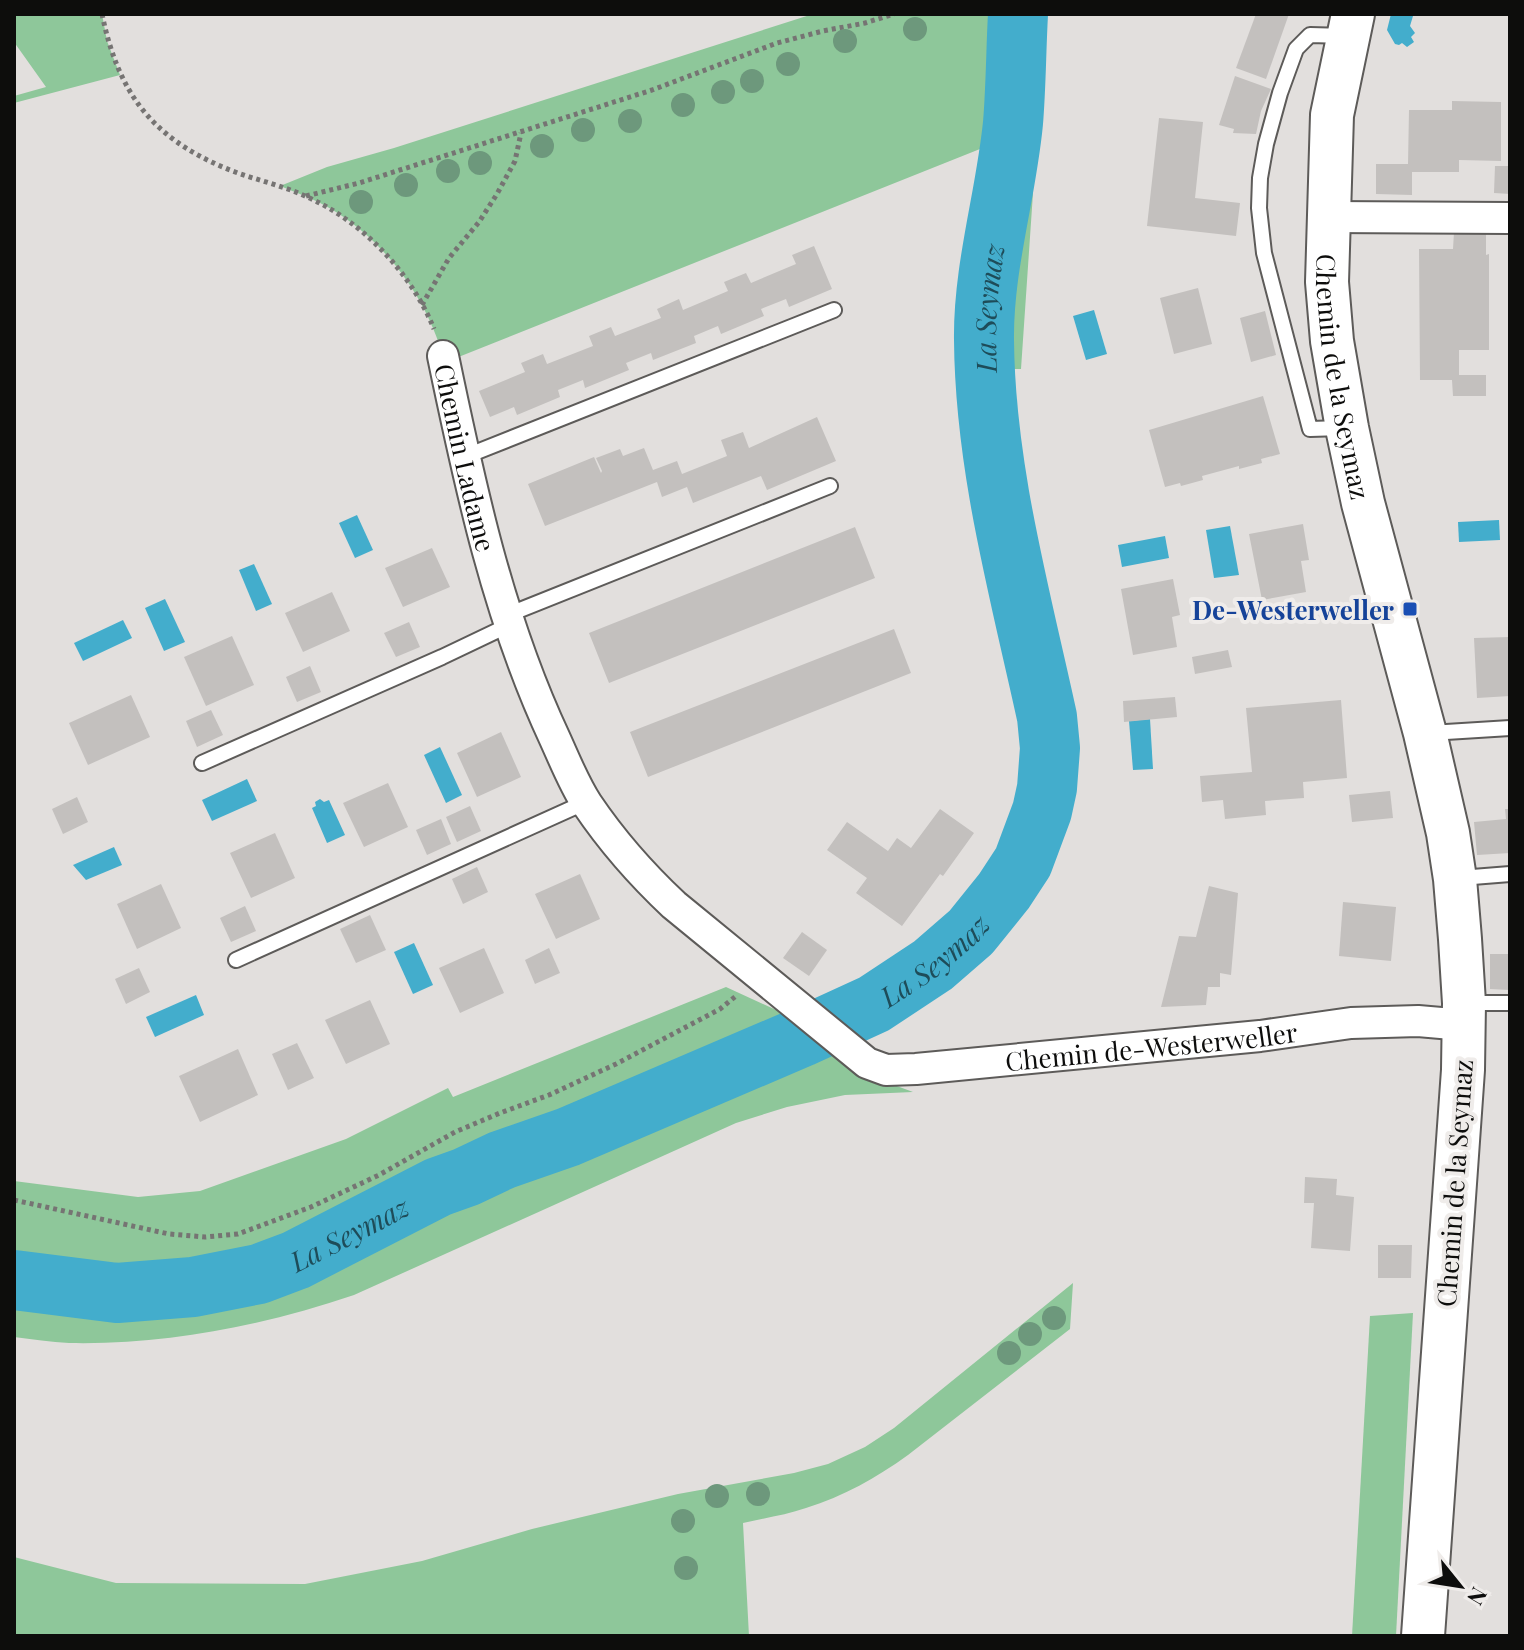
<svg xmlns="http://www.w3.org/2000/svg" width="1524" height="1650" viewBox="0 0 1524 1650" font-family="'Playfair Display',serif">
	<style>
		.green { fill: #8ec79a }
		.water { fill: #43adcc }
		.lines { fill: none; stroke-linecap: round; stroke-linejoin: round }
		.river { stroke: #43adcc; stroke-width: 60 }
		.building { fill: #c3c0be }
		.lane-casing { stroke: #5d5b59; stroke-width: 18 }
		.street-casing { stroke: #5d5b59; stroke-width: 34 }
		.secondary-casing { stroke: #5d5b59; stroke-width: 46 }
		.path { stroke: #767473; stroke-width: 5; stroke-dasharray: 4 4; stroke-linecap: butt }
		.lane { stroke: #fff; stroke-width: 14 }
		.street { stroke: #fff; stroke-width: 30 }
		.secondary { stroke: #fff; stroke-width: 42 }
		.tree { fill: #6d987c }
		.transit-dot { fill: #1a4fb4; stroke: #efecea; stroke-width: 3 }
		.labels { text-anchor: middle; dominant-baseline: central; stroke-width: 8; stroke-linejoin: round; paint-order: stroke }
		.street-label { font-size: 26px; fill: #0d0d0c; stroke: #efecea }
		.transit-label { font-size: 26px; font-weight: bold; fill: #164399; stroke: #efecea; text-anchor: end }
		.water-label { font-size: 28px; font-style: italic; fill: #1e4c59; stroke: #efecea }
	</style>
	<rect width="100%" height="100%" fill="#e2dfdd"/>
	<g class="green">
		<polygon points="14,14 102,14 107,41 120,75 14,103 14,96 46,87 14,42"/>
		<path d="M813,14H1034L1021,120V191L1033,193L1021,369H983L988,450L995,496L1030,668L1018,672L967,393L963,272L980,149L461,356H443C426,297 385,241 331,209C315,199 297,193 280,186L327,167L394,148Z"/>
		<path d="M726,987L785,1014L859,1072L913,1092L845,1095L787,1107L736,1123L354,1295C262,1326 167,1345 69,1343C51,1342 32,1339 14,1337V1181L138,1197L200,1191L346,1139L448,1088L453,1097Z"/>
		<path d="M1073,1283L1070,1329L908,1455C876,1478 844,1496 806,1508C786,1515 764,1518 743,1523L749,1636H14V1557L116,1583L305,1584L422,1561L532,1529L678,1494L794,1473L828,1464L865,1447L894,1428Z"/>
		<polygon points="1413,1313 1396,1636 1352,1636 1370,1316"/>
	</g>
	<g class="water">
		<polygon points="1391,14 1416,14 1413,16 1410,26 1415,33 1411,37 1414,42 1407,47 1402,43 1399,45 1395,44 1387,30"/>
		<polygon points="1094,310 1107,354 1086,360 1073,316"/>
		<polygon points="357,515 373,550 355,558 339,523"/>
		<polygon points="1499,520 1500,540 1459,542 1458,522"/>
		<polygon points="1230,526 1239,575 1214,578 1206,530"/>
		<polygon points="1165,536 1169,558 1122,567 1118,545"/>
		<polygon points="254,564 272,604 256,611 239,570"/>
		<polygon points="165,599 185,642 164,651 145,608"/>
		<polygon points="123,620 132,638 83,661 74,643"/>
		<polygon points="1150,719 1153,769 1133,770 1129,721"/>
		<polygon points="440,747 462,795 446,803 424,755"/>
		<polygon points="247,779 257,801 212,821 202,800"/>
		<polygon points="320,799 324,802 329,800 345,835 327,843 312,808 316,806 315,802"/>
		<polygon points="114,847 122,865 86,880 73,865"/>
		<polygon points="414,943 433,985 413,994 394,952"/>
		<polygon points="196,995 204,1015 155,1037 146,1017"/>
	</g>
	<g class="lines">
		<path class="river" id="s1" d="M14,1280L117,1293L193,1287L259,1274L296,1260L438,1187L466,1177L502,1160L568,1137L802,1037L874,1004L933,965L971,932L1004,891L1023,862L1042,811L1047,788L1050,748L1047,717C1020,593 985,468 984,340C983,267 1006,196 1013,123C1016,87 1016,50 1018,14"/>
	</g>
	<g class="building">
		<polygon points="1256,14 1289,14 1266,79 1236,68"/>
		<polygon points="1235,76 1271,89 1261,111 1256,134 1233,133 1234,129 1219,125"/>
		<polygon points="1452,101 1501,102 1501,161 1459,160 1459,172 1412,172 1412,195 1376,194 1376,164 1408,164 1409,110 1452,110"/>
		<polygon points="1159,118 1203,122 1195,198 1240,203 1236,236 1147,226"/>
		<polygon points="1495,166 1510,166 1510,194 1494,193"/>
		<polygon points="1454,232 1486,232 1486,255 1489,254 1489,350 1459,350 1459,375 1486,375 1486,396 1453,396 1452,380 1420,380 1419,249 1453,249"/>
		<polygon points="814,246 832,289 789,307 786,299 761,309 764,316 721,334 718,326 694,336 696,343 653,360 651,353 626,363 629,370 585,388 583,380 558,390 560,397 517,415 514,407 490,417 479,391 525,372 521,363 543,354 547,364 593,346 589,336 611,327 615,336 661,318 657,309 679,299 683,310 728,291 724,282 746,273 751,283 796,264 792,255"/>
		<polygon points="1198,288 1212,344 1174,354 1160,298"/>
		<polygon points="1265,311 1276,355 1251,362 1240,318"/>
		<polygon points="1263,396 1280,454 1261,459 1262,463 1239,469 1239,466 1202,476 1203,480 1181,486 1180,483 1165,487 1149,430"/>
		<polygon points="817,417 836,461 767,490 761,476 693,503 687,487 662,497 657,482 545,526 528,484 594,457 601,473 602,471 596,458 620,449 623,456 644,448 653,470 677,461 682,474 727,456 721,440 743,432 749,448"/>
		<polygon points="1303,524 1309,560 1301,561 1306,592 1262,600 1249,534"/>
		<polygon points="855,527 875,578 609,683 589,633"/>
		<polygon points="432,548 450,587 403,607 385,568"/>
		<polygon points="1173,579 1180,615 1172,617 1177,647 1133,655 1121,589"/>
		<polygon points="332,592 350,631 303,652 285,613"/>
		<polygon points="409,622 420,647 396,657 384,633"/>
		<polygon points="894,629 911,673 648,777 630,732"/>
		<polygon points="232,636 254,685 206,706 184,657"/>
		<polygon points="1510,637 1510,696 1477,698 1474,638"/>
		<polygon points="1228,650 1232,667 1195,674 1192,657"/>
		<polygon points="310,666 321,692 297,702 286,677"/>
		<polygon points="131,695 150,737 88,765 69,723"/>
		<polygon points="1175,697 1177,717 1124,722 1123,701"/>
		<polygon points="1341,700 1347,778 1303,782 1304,798 1265,801 1266,815 1225,819 1223,800 1202,802 1200,776 1252,772 1246,708"/>
		<polygon points="211,710 223,735 197,747 186,721"/>
		<polygon points="501,732 521,777 477,797 457,753"/>
		<polygon points="388,783 408,827 364,847 343,803"/>
		<polygon points="1390,791 1393,818 1352,822 1349,795"/>
		<polygon points="77,797 88,822 63,834 52,809"/>
		<polygon points="470,806 481,831 457,842 446,817"/>
		<polygon points="940,809 974,833 943,876 940,874 902,926 856,893 867,878 827,850 847,822 888,851 897,838 911,848"/>
		<polygon points="1505,809 1510,809 1510,853 1477,855 1474,822 1506,819"/>
		<polygon points="441,819 451,844 427,855 416,830"/>
		<polygon points="275,833 295,878 251,898 230,853"/>
		<polygon points="477,867 488,892 463,904 452,879"/>
		<polygon points="580,874 600,919 556,939 535,894"/>
		<polygon points="161,884 181,928 137,949 117,904"/>
		<polygon points="1209,886 1238,893 1231,975 1220,973 1220,987 1208,987 1206,1005 1161,1007 1179,936 1196,937"/>
		<polygon points="1343,902 1396,907 1391,961 1339,956"/>
		<polygon points="245,906 256,931 231,942 220,918"/>
		<polygon points="370,915 386,950 356,963 340,929"/>
		<polygon points="802,932 827,950 809,976 783,958"/>
		<polygon points="484,948 504,993 460,1013 439,968"/>
		<polygon points="549,948 560,973 535,984 525,960"/>
		<polygon points="1490,954 1510,954 1510,990 1490,989"/>
		<polygon points="139,968 150,992 126,1004 115,979"/>
		<polygon points="370,1000 390,1044 346,1064 325,1020"/>
		<polygon points="297,1043 314,1078 288,1090 272,1054"/>
		<polygon points="238,1049 258,1095 200,1122 179,1076"/>
		<polygon points="1305,1177 1337,1179 1336,1195 1354,1197 1350,1251 1311,1248 1314,1203 1304,1203"/>
		<polygon points="1378,1245 1412,1245 1411,1278 1378,1278"/>
	</g>
	<g class="lines">
		<defs>
			<g id="lane">
				<polyline points="1342,428 1310,429 1264,253 1259,208 1260,178 1266,144 1280,93 1296,49 1310,35 1346,36"/>
				<polyline points="464,457 834,310"/>
				<polyline points="505,616 830,486"/>
				<polyline points="1430,733 1510,728"/>
				<polyline points="202,763 442,657 509,625"/>
				<polyline points="1460,878 1510,874"/>
				<polyline points="236,960 586,802"/>
				<polyline points="1468,1003 1510,1003"/>
			</g>
			<g id="street">
				<polyline points="1328,217 1510,218"/>
				<path id="s2" d="M443,356C470,486 498,618 555,739C565,761 574,784 587,804C612,841 642,875 674,905L867,1063L886,1070L916,1069L1260,1036L1351,1023L1418,1021L1464,1025"/>
			</g>
			<g id="secondary">
				<path id="s3" d="M1353,14L1332,115L1327,282L1332,341L1347,428L1363,503L1425,733L1448,833L1455,879L1460,939L1464,1003L1463,1070L1423,1636"/>
			</g>
		</defs>
		<use href="#lane" class="lane-casing"/>
		<use href="#street" class="street-casing"/>
		<use href="#secondary" class="secondary-casing"/>
		<g class="path">
			<path d="M102,14C118,92 151,137 225,168C251,179 279,184 305,196C361,220 411,272 434,329"/>
			<polyline points="306,196 359,183 652,90 777,43 823,31 865,23 894,14"/>
			<polyline points="422,305 449,258 479,222 497,194 515,161 521,133"/>
			<polyline points="14,1200 169,1234 205,1237 238,1234 311,1207 379,1175 455,1132 500,1113 549,1095 616,1064 720,1009 736,996"/>
		</g>
		<use href="#lane" class="lane"/>
		<use href="#street" class="street"/>
		<use href="#secondary" class="secondary"/>
	</g>
	<g class="tree">
		<circle cx="915" cy="29" r="12"/>
		<circle cx="845" cy="41" r="12"/>
		<circle cx="788" cy="64" r="12"/>
		<circle cx="752" cy="81" r="12"/>
		<circle cx="723" cy="92" r="12"/>
		<circle cx="683" cy="105" r="12"/>
		<circle cx="630" cy="121" r="12"/>
		<circle cx="583" cy="130" r="12"/>
		<circle cx="542" cy="146" r="12"/>
		<circle cx="480" cy="163" r="12"/>
		<circle cx="448" cy="171" r="12"/>
		<circle cx="406" cy="185" r="12"/>
		<circle cx="361" cy="202" r="12"/>
		<circle cx="1054" cy="1318" r="12"/>
		<circle cx="1030" cy="1334" r="12"/>
		<circle cx="1009" cy="1353" r="12"/>
		<circle cx="758" cy="1494" r="12"/>
		<circle cx="717" cy="1496" r="12"/>
		<circle cx="683" cy="1521" r="12"/>
		<circle cx="686" cy="1568" r="12"/>
	</g>
	<rect class="transit-dot" x="1402" y="601" width="16" height="16" rx="4"/>
	<g class="labels">
		<g class="street-label">
			<text stroke="none"><textPath href="#s3" startOffset="366">Chemin de la Seymaz</textPath></text>
			<text stroke="none"><textPath href="#s2" startOffset="104">Chemin Ladame</textPath></text>
			<text stroke="none"><textPath href="#s2" startOffset="1142">Chemin de-Westerweller</textPath></text>
			<text transform="translate(1454 1183) rotate(-86)">Chemin de la Seymaz</text>
		</g>
		<g class="transit-label">
			<text x="1394" y="609">De-Westerweller</text>
		</g>
		<g class="water-label">
			<text stroke="none"><textPath href="#s1" startOffset="1692">La Seymaz</textPath></text>
			<text stroke="none"><textPath href="#s1" startOffset="994">La Seymaz</textPath></text>
			<text stroke="none"><textPath href="#s1" startOffset="346">La Seymaz</textPath></text>
		</g>
	</g>
	<rect width="1524" height="1650" fill="none" stroke="#0d0d0c" stroke-width="32"/>
	<g transform="translate(1460 1586) rotate(120)" stroke="#efecea" stroke-width="6" paint-order="stroke">
	<path d="M0-6L14 30L0 20L-14 30Z" fill="#0d0d0c"/>
	<text y="-12" font-size="22" font-weight="bold" text-anchor="middle" fill="#0d0d0c">N</text>
	</g>
</svg>
